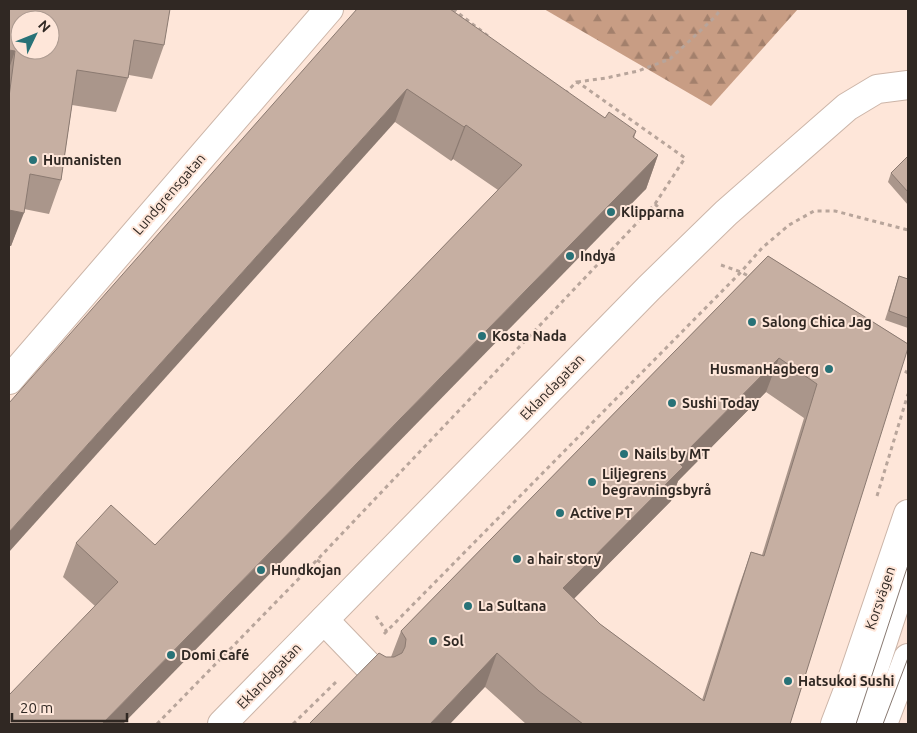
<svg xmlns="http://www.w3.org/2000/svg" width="917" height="733" viewBox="0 0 917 733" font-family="Ubuntu,sans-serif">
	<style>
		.forest { fill: url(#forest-firs) }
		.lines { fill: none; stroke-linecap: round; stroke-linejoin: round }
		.minor-casing { stroke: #ccb5a8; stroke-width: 30 }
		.major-casing { stroke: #ccb5a8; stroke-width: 30 }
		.path { stroke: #b8a59b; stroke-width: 3; stroke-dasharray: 4 4; stroke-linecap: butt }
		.minor { stroke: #fff; stroke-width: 28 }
		.major { stroke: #fff; stroke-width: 28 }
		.tram { stroke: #877870; stroke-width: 1 }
		.wall { fill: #aa968b; fill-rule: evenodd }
		.shaded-wall { fill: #8b7a71 }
		.building { fill: #c6afa2; stroke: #8b7a71; fill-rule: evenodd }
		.poi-dot { fill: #287277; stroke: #fee6d9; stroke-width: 2 }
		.labels { text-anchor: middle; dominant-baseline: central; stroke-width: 4; stroke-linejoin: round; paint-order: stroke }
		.poi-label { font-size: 14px; font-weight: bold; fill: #302823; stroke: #fee6d9; text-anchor: start }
		.street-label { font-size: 14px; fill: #302823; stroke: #fee6d9 }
	</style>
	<defs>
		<pattern id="forest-firs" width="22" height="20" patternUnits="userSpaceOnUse" patternTransform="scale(1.25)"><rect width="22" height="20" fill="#c89d84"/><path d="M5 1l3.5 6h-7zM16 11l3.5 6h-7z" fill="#a3806c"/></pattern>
	</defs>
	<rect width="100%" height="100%" fill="#fee6d9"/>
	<polygon class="forest" points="544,9 798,9 711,106"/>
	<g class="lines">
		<defs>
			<g id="minor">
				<polyline points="9,380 329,9"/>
				<polyline points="324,620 378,676"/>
				<polyline points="222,724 649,288 726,213 847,107 877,89 908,85"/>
				<polyline points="856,724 908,565"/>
				<polyline points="883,724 908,658"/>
			</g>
			<polyline id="major" points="835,724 851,682 908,514"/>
		</defs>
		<use href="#minor" class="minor-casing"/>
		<use href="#major" class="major-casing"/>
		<g class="path">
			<polyline points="453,9 488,36"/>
			<polyline points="577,82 606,78 638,71 670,59 715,17 721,9"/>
			<polyline points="655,204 670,219"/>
			<polyline points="721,265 741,272 752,278"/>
			<polyline points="898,367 908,373"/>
			<polyline points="877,496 908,394"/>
			<polyline points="317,560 328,568"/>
			<polyline points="376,616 387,632"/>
			<polyline points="384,634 741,272 762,248 789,225 814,211 835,211 908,230"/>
			<polyline points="157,724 317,560 655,204 685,158 579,83 576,82 565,94"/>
			<polyline points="293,724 337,681"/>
		</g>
		<use href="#minor" class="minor"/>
		<use href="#major" class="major"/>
		<g class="tram">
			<polyline points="856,724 908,565"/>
			<polyline points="883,724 908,658"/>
		</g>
	</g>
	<g class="wall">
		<polygon points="9,9 164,45 152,79 129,75 116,112 72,105 61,180 49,214 24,209 11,246 9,246"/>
		<polygon points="357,9 636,131 634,138 658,155 646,189 95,606 63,577 76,543 155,545 498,190 453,159 451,161 395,122"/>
		<polygon points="908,156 908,205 888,182 891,173"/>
		<path d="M768,256L908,344L790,724H526L485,687L391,657L401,631ZM766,392L804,418L762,555L751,552L739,586L702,700L600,624L574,598L671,501L678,481Z"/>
		<polygon points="899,276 908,279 908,328 885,320"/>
	</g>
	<g class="shaded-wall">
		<polygon points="9,50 15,51 9,69"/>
		<polygon points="407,89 395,122 9,552 9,532"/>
		<polygon points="466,125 453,159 451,161 464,127"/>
		<polygon points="658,155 646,189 123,724 102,724"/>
		<polygon points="9,210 24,213 11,246 9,246"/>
		<polygon points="779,358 766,392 678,481 671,501 551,622 563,588 677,461"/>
		<polygon points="497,653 485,687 450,724 430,724"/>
	</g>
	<g class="building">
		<path d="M9,9H170L164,45L134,40L128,78L77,70L61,180L30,174L24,213L9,210V97L15,51L9,50ZM20,20H50V50H20Z"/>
		<polygon points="357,9 450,9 605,118 609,112 636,131 633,137 658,155 102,724 9,724 9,695 118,582 76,543 111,505 155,545 522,165 466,125 464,127 407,89 9,532 9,403"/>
		<polygon points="908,156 908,192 891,173"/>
		<path d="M768,256L908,344V348L790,724H583L539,691L497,653L430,724H309L379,653L386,657H394L402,653L405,647L406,639L401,631ZM779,358L817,384L764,556L751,552L704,701L600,624L563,588L683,467L677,461Z"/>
		<polygon points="899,276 908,279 908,318 889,311"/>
	</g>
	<g class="poi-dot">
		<circle cx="33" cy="160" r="5"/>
		<circle cx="611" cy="212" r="5"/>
		<circle cx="570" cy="256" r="5"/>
		<circle cx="752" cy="322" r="5"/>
		<circle cx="482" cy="336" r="5"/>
		<circle cx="829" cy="369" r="5"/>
		<circle cx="672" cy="403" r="5"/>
		<circle cx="624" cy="454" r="5"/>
		<circle cx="592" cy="482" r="5"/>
		<circle cx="560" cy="513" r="5"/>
		<circle cx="517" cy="559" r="5"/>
		<circle cx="261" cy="570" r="5"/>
		<circle cx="468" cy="606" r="5"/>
		<circle cx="433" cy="641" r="5"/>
		<circle cx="171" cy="655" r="5"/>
		<circle cx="788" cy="681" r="5"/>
	</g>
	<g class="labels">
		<g class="poi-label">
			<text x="43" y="160">Humanisten</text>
			<text x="621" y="212">Klipparna</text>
			<text x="580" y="256">Indya</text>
			<text x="762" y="322">Salong Chica Jag</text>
			<text x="492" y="336">Kosta Nada</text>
			<text x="819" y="369" text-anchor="end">HusmanHagberg</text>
			<text x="682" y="403">Sushi Today</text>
			<text x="634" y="454">Nails by MT</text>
			<text x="602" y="474">Liljegrens<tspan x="602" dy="16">begravningsbyrå</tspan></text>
			<text x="570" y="513">Active PT</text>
			<text x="527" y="559">a hair story</text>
			<text x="271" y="570">Hundkojan</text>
			<text x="478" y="606">La Sultana</text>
			<text x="443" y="641">Sol</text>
			<text x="181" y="655">Domi Café</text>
			<text x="798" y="681">Hatsukoi Sushi</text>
		</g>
		<g class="street-label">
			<text transform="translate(169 194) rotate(-49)">Lundgrensgatan</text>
			<text transform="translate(552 387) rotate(-46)">Eklandagatan</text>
			<text transform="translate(880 598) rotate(-71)">Korsvägen</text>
			<text transform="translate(269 676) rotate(-46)">Eklandagatan</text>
		</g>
	</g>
	<rect width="917" height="733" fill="none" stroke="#302823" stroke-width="20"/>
	<g transform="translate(35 35) rotate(47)"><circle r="24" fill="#fee6d9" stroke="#ac9a90"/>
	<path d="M0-4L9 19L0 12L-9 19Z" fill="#287277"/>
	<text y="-8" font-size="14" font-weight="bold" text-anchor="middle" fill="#302823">N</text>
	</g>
	<path d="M12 713v8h115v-8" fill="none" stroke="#302823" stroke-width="2.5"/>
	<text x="20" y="713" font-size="15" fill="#302823" stroke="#fee6d9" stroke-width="4" paint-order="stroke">20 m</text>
</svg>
